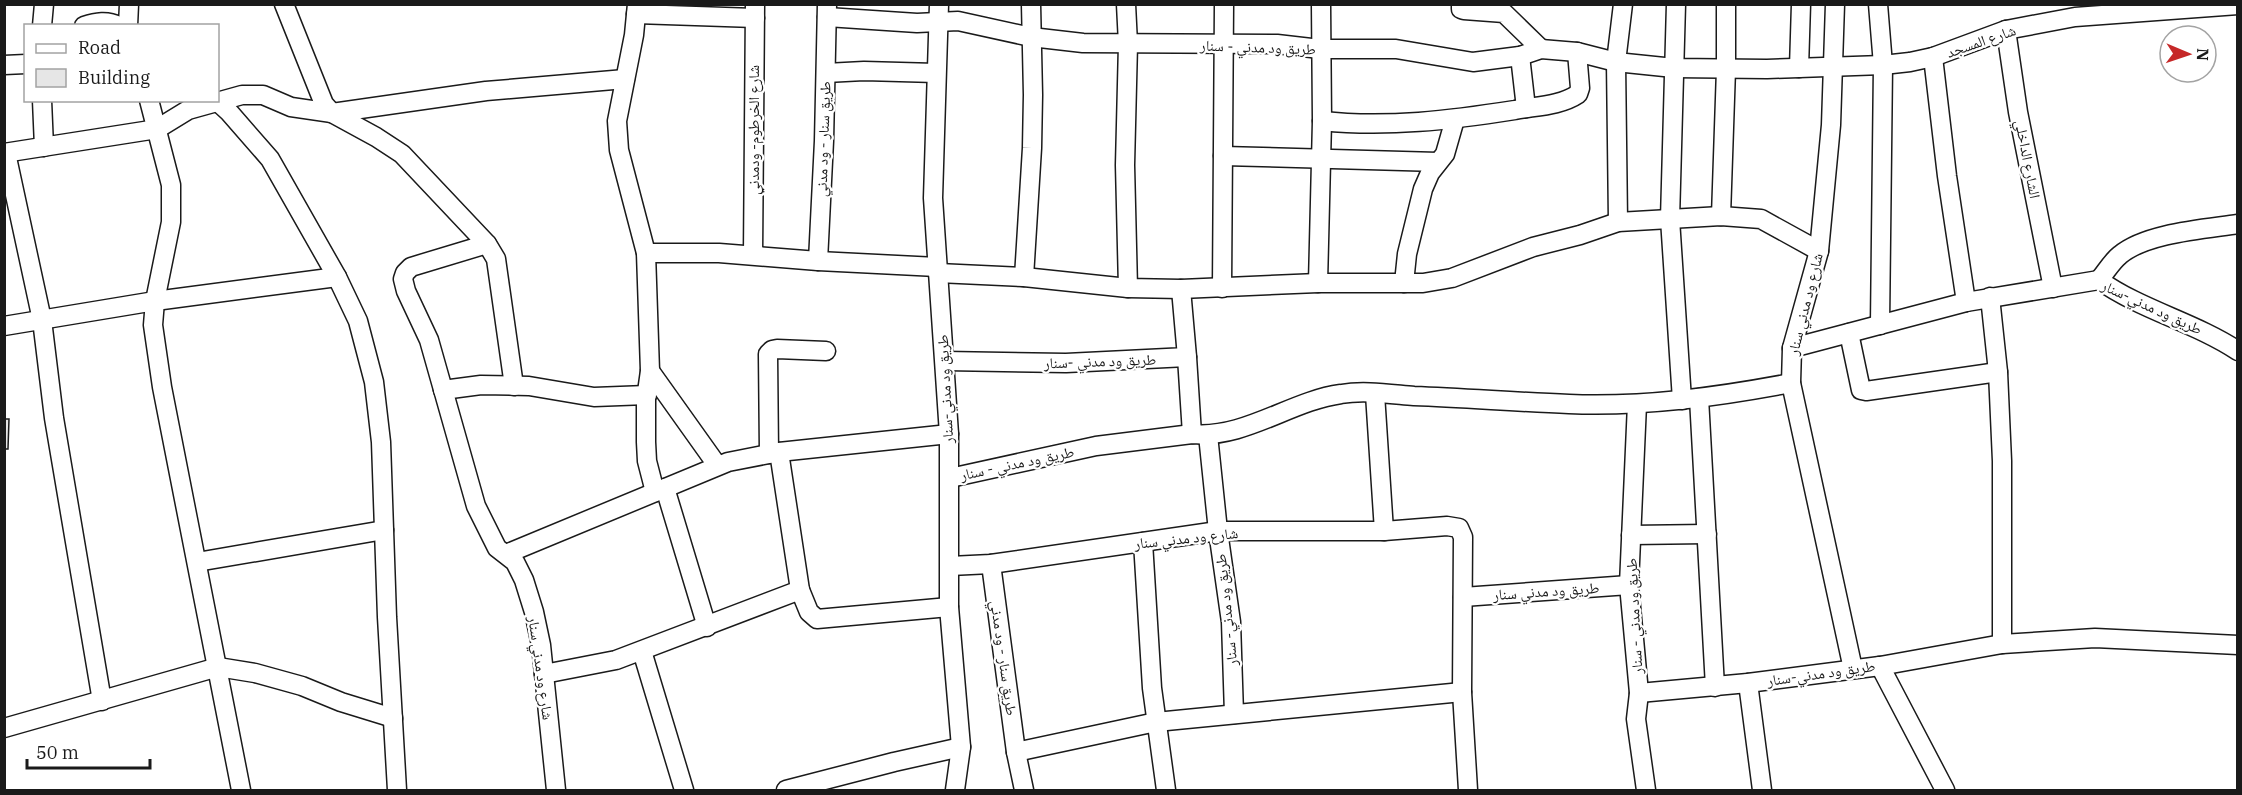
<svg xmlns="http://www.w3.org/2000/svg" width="2242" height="795" viewBox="0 0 2242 795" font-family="'IBM Plex Serif','Noto Naskh Arabic',serif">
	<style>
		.building { fill: #e6e6e6; stroke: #1a1a1a; stroke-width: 1.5 }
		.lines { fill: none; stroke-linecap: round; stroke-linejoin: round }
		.minor-casing { stroke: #1a1a1a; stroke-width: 21 }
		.minor { stroke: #fff; stroke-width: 18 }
		.labels { text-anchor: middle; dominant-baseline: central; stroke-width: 4.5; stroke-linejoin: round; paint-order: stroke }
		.street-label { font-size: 15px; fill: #1a1a1a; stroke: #fff }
	</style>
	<rect width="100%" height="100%" fill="#fff"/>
	<polygon class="building" points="4,419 9,419 8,449 4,449"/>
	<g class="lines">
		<defs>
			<g id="minor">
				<polyline points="284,4 324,104 332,113 376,137 402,154 487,244 496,259 514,386"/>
				<polyline points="637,4 634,35 617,121 619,150 646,253 650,371 646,399 646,442 647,461 655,492"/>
				<polyline points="939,4 933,198 949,434 949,607 961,747 955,790"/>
				<polyline points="1126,4 1128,44 1125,165 1128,288"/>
				<polyline points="1461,4 1461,9 1464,10 1504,13 1541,49"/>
				<polyline points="1676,4 1670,219 1682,400"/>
				<polyline points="1835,4 1831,125 1819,251 1792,348 1791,383 1853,669"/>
				<polyline points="1878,4 1883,65 1880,325"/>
				<polyline points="636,14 755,18"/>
				<polyline points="827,17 917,23 958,21 1031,37 1083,43 1277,44 1320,49 1396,49 1473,62 1520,56 1541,49 1577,52 1616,62 1674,68 1767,69 1883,65 1910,62 1933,57 2006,30 2075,17 2238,5"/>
				<polyline points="42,26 44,4"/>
				<path d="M84,26C96,22 107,20 119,26"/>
				<polyline points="128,26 129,4"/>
				<polyline points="2006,30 2018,112 2053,288"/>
				<polyline points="1520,56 1526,108"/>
				<polyline points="1933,57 1947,176 1966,302"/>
				<polyline points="4,65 26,64"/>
				<polyline points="1799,68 1801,4"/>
				<polyline points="826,73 864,71 936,73"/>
				<polyline points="42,100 44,147"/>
				<polyline points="149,100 171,185 171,222 155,301 153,325 162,387 241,790"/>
				<polyline points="217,101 229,112 270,159 337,277 358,321 374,382 381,442 387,617 397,790"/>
				<path d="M1322,121C1387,128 1451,120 1515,110C1536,106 1560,106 1578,94L1580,88L1577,52"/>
				<polyline points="4,153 157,129 188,110 242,95 263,95 291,107 332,113 486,91 625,79"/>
				<polyline points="6,153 42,320 54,418 102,701"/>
				<polyline points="1223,156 1438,162"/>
				<polyline points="1721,216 1726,69 1726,4"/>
				<polyline points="1618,222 1616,62 1623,4"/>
				<polyline points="487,244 411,267 405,273 403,279 406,291 429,340 476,506 497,548 515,562 524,580 534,612 541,645 556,790"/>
				<polyline points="646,253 719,253 818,261 937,267"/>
				<polyline points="753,255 755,4"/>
				<polyline points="818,261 824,141 827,4"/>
				<polyline points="938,273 1024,277 1128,288 1181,289 1318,283 1423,283 1452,278 1533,247 1580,235 1618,222 1721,216 1761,219 1819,251"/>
				<polyline points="1024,277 1032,148 1033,95 1031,4"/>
				<path d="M2099,280C2106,272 2112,261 2120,255C2146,233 2205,229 2238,224"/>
				<polyline points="1318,283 1322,121 1321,4"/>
				<polyline points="1404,283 1407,254 1423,189 1430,173 1445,154 1455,119"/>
				<polyline points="1222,288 1224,4"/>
				<polyline points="1990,297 1998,372 2002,461 2002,644"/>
				<polyline points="4,326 155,301 337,277"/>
				<polyline points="1849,333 1861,390 1866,391 1998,372"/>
				<path d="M1792,348L1966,302L2099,280C2141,310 2194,322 2238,351"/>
				<polyline points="1187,357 1192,434"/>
				<polyline points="945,361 1066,363 1187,357 1181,289"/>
				<polyline points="650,371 717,465"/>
				<polyline points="443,390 481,385 529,386 594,397 647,395"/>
				<polyline points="1375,394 1384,531"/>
				<polyline points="1699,398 1715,687"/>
				<polyline points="1637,404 1629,585 1639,693 1636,719 1646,790"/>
				<polyline points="1208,435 1218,531 1231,622 1234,714"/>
				<polyline points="769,454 768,354 772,350 777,349 826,351"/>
				<path d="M950,478L1096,446L1192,434C1245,439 1290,401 1341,394C1364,390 1390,394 1414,396C1466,398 1517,402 1569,404C1644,407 1717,397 1791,383"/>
				<polyline points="665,488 707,627"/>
				<polyline points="1631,535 1707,534"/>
				<polyline points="1143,542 1152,688 1166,790"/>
				<polyline points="506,554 728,462 779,452 949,434"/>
				<polyline points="197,562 384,530"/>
				<polyline points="991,564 1016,752 1024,790"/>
				<polyline points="950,566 991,564 1218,531 1384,531 1447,526 1459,528 1463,537 1462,692 1468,790"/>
				<polyline points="800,590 809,612 817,619 949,607"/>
				<polyline points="1463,597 1629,585"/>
				<polyline points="642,651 684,790"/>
				<polyline points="1880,666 1945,790"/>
				<polyline points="544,674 616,660 800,590 779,452"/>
				<polyline points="1748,683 1762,790"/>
				<polyline points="1639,693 1748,683 1880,666 2002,644 2095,638 2238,645"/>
				<polyline points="4,728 218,667 255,673 302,686 341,702 393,718"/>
				<polyline points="1016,752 1156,722 1462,692"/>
				<polyline points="786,790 894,762 961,747"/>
			</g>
		</defs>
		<use href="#minor" class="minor-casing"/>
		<use href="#minor" class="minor"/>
	</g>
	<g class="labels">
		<g class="street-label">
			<text transform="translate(1981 41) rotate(-19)">شارع المسجد</text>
			<text transform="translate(1258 47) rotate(2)">طريق ود مدني - سنار</text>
			<text transform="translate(753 130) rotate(-90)">شارع الخرطوم- ودمدني</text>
			<text transform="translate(823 139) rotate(-88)">طريق سنار - ود مدني</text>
			<text transform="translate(2028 159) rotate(79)">الشارع الداخلي</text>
			<text transform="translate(1805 304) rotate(-76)">شارع ود مدني سنار</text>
			<text transform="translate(2152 307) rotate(25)">طريق ود مدني-سنار</text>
			<text transform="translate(1100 361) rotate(-2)">طريق ود مدني -سنار</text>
			<text transform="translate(945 389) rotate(-93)">طريق ود مدني-سنار</text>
			<text transform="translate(1017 463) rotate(-12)">طريق ود مدني - سنار</text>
			<text transform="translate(1186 538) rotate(-6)">شارع ود مدني سنار</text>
			<text transform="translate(1546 591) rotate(-4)">طريق ود مدني سنار</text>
			<text transform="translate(1226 610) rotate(-96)">طريق ود مدني- سنار</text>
			<text transform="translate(1634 616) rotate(-93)">طريق ود مدني - سنار</text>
			<text transform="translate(1004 658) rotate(82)">طريق سنار - ود مدني</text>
			<text transform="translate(541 668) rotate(82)">شارع ود مدني سنار</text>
			<text transform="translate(1821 673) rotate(-8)">طريق ود مدني-سنار</text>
		</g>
	</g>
	<rect width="2242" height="795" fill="none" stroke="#1a1a1a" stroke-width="12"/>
	<rect x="24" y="24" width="195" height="78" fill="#ffffff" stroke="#a3a3a3" stroke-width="1.5"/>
	<rect x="36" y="44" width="30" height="9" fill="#ffffff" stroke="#a3a3a3" stroke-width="1.5"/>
	<text x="78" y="54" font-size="18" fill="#1a1a1a">Road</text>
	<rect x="36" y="69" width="30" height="18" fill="#e6e6e6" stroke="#a3a3a3" stroke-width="1.5"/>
	<text x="78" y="84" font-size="18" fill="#1a1a1a">Building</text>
	<g transform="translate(2188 54) rotate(92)"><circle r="28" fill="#ffffff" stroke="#a3a3a3" stroke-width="1.5"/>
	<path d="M0-4.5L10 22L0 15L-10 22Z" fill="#c62828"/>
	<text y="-9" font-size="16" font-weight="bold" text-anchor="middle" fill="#1a1a1a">N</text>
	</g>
	<path d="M27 759v9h123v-9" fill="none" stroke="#1a1a1a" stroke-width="3"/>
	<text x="36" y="759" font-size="18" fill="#1a1a1a" stroke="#ffffff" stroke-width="4.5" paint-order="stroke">50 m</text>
</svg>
